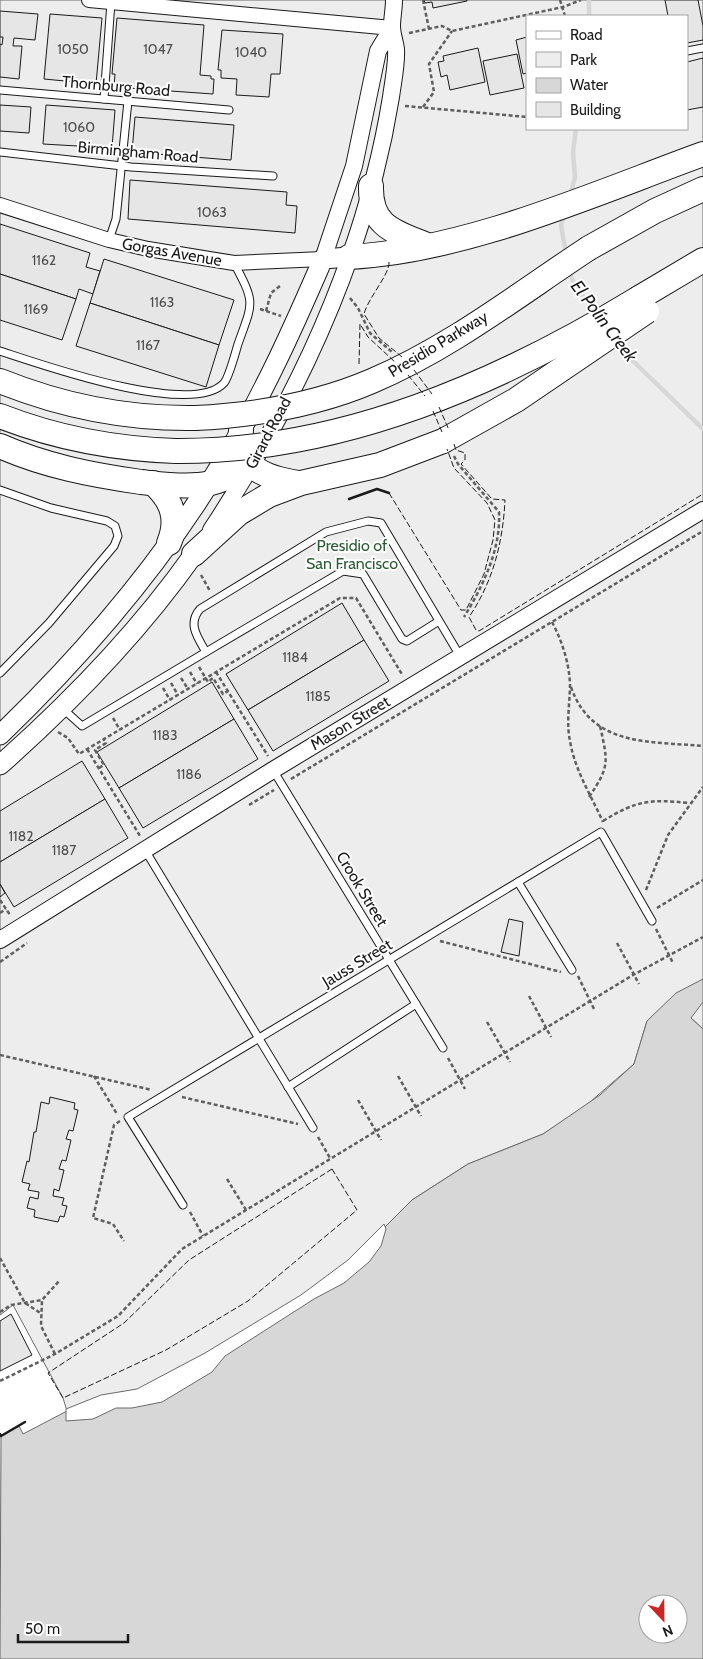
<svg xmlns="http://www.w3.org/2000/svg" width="703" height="1659" viewBox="0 0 703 1659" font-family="Cabin,sans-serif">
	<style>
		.green { fill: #ededed; stroke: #6a6a6a; fill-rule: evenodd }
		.water { fill: #d7d7d7; stroke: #6a6a6a; fill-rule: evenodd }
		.pier { fill: #fff; stroke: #6a6a6a }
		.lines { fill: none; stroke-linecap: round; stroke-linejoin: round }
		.stream { stroke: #d7d7d7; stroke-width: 4.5 }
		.building { fill: #e6e6e6; stroke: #1a1a1a }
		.service-casing { stroke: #1a1a1a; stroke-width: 9 }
		.minor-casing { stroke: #1a1a1a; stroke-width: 16 }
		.tertiary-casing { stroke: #1a1a1a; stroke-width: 18 }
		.secondary-casing { stroke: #1a1a1a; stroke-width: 21 }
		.motorway-casing { stroke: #1a1a1a; stroke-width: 26 }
		.path { stroke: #5f5f5f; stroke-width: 2.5; stroke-dasharray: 4 2.5; stroke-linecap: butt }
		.service { stroke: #fff; stroke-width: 7 }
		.minor { stroke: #fff; stroke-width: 14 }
		.tertiary { stroke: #fff; stroke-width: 16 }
		.secondary { stroke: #fff; stroke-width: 19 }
		.motorway { stroke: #fff; stroke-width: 24 }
		.motorway-bridge-casing { stroke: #1a1a1a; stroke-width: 26; stroke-linecap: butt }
		.motorway-bridge { stroke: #fff; stroke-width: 24 }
		.fence { stroke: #1a1a1a; stroke-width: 1; stroke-dasharray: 6 2.5; stroke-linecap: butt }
		.wall { stroke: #1a1a1a; stroke-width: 2.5 }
		.labels { text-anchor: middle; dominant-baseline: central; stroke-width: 4; stroke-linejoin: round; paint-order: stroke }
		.number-label { font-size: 14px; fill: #4d4d4d }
		.street-label { font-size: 16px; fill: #1a1a1a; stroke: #fff }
		.park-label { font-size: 16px; fill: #2b5a34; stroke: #fff }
		.water-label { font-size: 18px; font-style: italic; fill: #1a1a1a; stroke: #fff }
	</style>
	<rect width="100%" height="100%" fill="#fff"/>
	<path class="green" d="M0,0H703V1029L691,1018L647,1021L634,1064L583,1108L543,1134L468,1164L412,1200L350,1262L303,1297L207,1355L138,1392L67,1411L63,1398L13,1305L0,1315ZM527,16H687V129H527Z"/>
	<path class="water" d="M703,979V1002L691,1018L703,1029V1659H0L1,1436L19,1426L23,1434L67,1411L138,1392L207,1355L303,1297L350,1262L412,1200L468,1164L543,1134L600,1095L634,1064L647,1021L676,993ZM648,1604H678V1634H648Z"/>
	<polygon class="pier" points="384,1224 386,1229 381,1246 369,1262 344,1283 314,1299 225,1356 212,1372 162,1402 132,1408 116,1408 93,1419 66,1421 66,1409 101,1395 137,1389 205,1353 301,1295 348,1260"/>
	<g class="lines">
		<g class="stream">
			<polyline points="589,0 589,16"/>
			<polyline points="570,196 575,177 573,152 576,129"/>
			<polyline points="565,213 561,225 566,254"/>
			<path d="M569,269C573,289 587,299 598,314"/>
			<polyline points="618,341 631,359 703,429"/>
		</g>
	</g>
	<g class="building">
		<polygon points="424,0 467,0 467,1 433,8 432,2 425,3"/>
		<polygon points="665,0 698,0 703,26 703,40 687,43 687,16 668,16"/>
		<polygon points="0,11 38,14 35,40 14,38 13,46 22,46 19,79 0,77 0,44 2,45 3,37 0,37"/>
		<polygon points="50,14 102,18 96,84 44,79"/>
		<polygon points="117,18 204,25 200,75 211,76 211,79 214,79 213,94 114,87 115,74 112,74"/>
		<polygon points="222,30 283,34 280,74 271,74 269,97 236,95 237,79 221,78 221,70 218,70"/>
		<polygon points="527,37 527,73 523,74 516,40"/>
		<polygon points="478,48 485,82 450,90 447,75 441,77 438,62 444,61 443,56"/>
		<polygon points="517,54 524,88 490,95 483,61"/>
		<polygon points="703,58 703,107 687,110 687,62"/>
		<polygon points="0,105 31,107 29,133 0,131"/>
		<polygon points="46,105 115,110 112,148 43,144"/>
		<polygon points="135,117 234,125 231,160 132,152"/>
		<polygon points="130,180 287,192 286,205 297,206 295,233 128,219"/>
		<polygon points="0,224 90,253 86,267 100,271 93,294 79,289 76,299 0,274"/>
		<polygon points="104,259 234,300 219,345 90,303"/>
		<polygon points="0,274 76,299 62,340 0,320"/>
		<polygon points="90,303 219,345 206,387 76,346"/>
		<polygon points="342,603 364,640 248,710 226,674"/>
		<polygon points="364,640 389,681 273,751 248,710"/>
		<polygon points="212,682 234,719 119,788 97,752"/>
		<polygon points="234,719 258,759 143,828 119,788"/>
		<polygon points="82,761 105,799 0,862 0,811"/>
		<polygon points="105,799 128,838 14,907 0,884 0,862"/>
		<polygon points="0,884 5,893 0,897"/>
		<polygon points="509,919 523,922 519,956 501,952"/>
		<polygon points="50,1097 75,1103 74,1109 78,1110 73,1131 69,1130 66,1139 71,1140 66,1161 62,1160 59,1169 64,1170 59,1191 54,1189 53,1196 64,1198 62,1205 67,1206 64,1217 60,1216 58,1222 34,1217 35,1210 27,1208 30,1197 38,1199 39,1192 28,1190 30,1184 22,1182 27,1161 29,1162 34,1132 36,1132 41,1102 49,1104"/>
		<polygon points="11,1314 32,1355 0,1371 0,1321"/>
	</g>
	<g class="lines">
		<defs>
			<g id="service">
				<polyline points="687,51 703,48"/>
				<polyline points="0,90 229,110"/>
				<polyline points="104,99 111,2"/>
				<polyline points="0,152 131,167 273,176"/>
				<polyline points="109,240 116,219 128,101"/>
				<path d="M0,351C40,364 192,418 224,383C229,377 235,354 238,344C253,302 256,304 234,263"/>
				<polyline points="0,490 51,508 107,521 115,526 118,536 114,546 49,623 0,673"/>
				<path d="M439,621L407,641L402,639L363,574L343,571L206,652C198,638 187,624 200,609L326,532L368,521L381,523L460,656"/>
				<polyline points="62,708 82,726 206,652"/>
				<polyline points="273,770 443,1048"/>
				<polyline points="145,850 313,1128"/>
				<polyline points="518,882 572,970"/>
				<polyline points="288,1087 416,1004"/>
				<polyline points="183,1205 128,1117 601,832 652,921"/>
			</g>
			<g id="minor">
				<polyline points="89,0 392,28"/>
				<polyline points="0,205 109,240 148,249 234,263 323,259"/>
			</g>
			<g id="tertiary">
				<polyline points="323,259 354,166 378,51 392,28"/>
				<path d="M211,530C297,400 366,252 391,97C393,82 397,64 396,49C395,41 392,34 392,26C392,18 394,9 394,0"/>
				<polyline points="0,940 273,770 703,510"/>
			</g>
			<g id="secondary">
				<path d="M0,735C87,651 165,560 226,456C264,393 294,326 323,259L349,257"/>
				<path d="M0,765C71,702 139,632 194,554"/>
			</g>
			<g id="motorway">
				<path d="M371,186C370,227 395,232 427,245"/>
				<polyline points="589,248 655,211 703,189"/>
				<path d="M349,257C467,251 593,194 703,154"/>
				<polyline points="639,298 703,260"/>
				<path d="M0,381C62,406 128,419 195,418"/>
				<path d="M0,416C56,438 116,449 176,451"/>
				<path d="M241,430C238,469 266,478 299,483"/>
				<path d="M0,446C45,466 92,475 141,482C159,484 179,487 198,485C217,484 235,474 251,466"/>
				<path d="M153,483C172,500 179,519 169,543"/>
				<polyline points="194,554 239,513 269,495 301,483 380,465 443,441"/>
			</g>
		</defs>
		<use href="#service" class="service-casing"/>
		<use href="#minor" class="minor-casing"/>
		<use href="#tertiary" class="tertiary-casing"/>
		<use href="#secondary" class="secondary-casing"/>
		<use href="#motorway" class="motorway-casing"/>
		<g class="path">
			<polyline points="423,0 429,29"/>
			<polyline points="560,0 565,16"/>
			<polyline points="409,33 442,26 452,31 563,7 581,0"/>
			<polyline points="405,106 527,117"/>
			<polyline points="423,107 434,92 429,64 452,31"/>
			<polyline points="350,298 358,308 370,333 392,352"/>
			<polyline points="260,309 281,316"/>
			<polyline points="266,311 271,293 280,286"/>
			<path d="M454,456L458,464L499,512C501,549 483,586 464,617"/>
			<polyline points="201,575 210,591"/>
			<path d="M552,622C562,641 569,662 570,684C570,703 566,722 570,741C575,771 591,795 603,822"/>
			<polyline points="199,667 208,682 213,678 223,694 228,691"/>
			<polyline points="190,672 197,684"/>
			<polyline points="216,672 268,756"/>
			<polyline points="181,678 188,689"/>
			<polyline points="171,683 178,695"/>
			<path d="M571,687C592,748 652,741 703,746"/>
			<polyline points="163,688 170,700"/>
			<polyline points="113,718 120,730"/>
			<polyline points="58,732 68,738 79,754 340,598 356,598 403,676"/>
			<polyline points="87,749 140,836"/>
			<polyline points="99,768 104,765 95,750 106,743 104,740"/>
			<polyline points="291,779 703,531"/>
			<path d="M589,797C610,766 608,762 600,726"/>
			<polyline points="249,805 274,790"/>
			<path d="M603,821C637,800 651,799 689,803"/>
			<polyline points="646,890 668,835 703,787"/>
			<polyline points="0,900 10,915"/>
			<polyline points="657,908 703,880"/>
			<polyline points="0,913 6,909"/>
			<polyline points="656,929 673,963"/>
			<polyline points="440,941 561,972"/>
			<polyline points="617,943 639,984"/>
			<polyline points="0,962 27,943"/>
			<polyline points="578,976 595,1011"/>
			<polyline points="529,996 551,1037"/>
			<polyline points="487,1022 510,1062"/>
			<polyline points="0,1055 152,1090"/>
			<polyline points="448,1058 465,1089"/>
			<polyline points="94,1076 117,1114"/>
			<polyline points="398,1076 421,1116"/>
			<polyline points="182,1097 298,1124"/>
			<polyline points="358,1100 381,1140"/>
			<polyline points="120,1121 114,1125 93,1218 113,1224 124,1241"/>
			<polyline points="318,1137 330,1158"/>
			<polyline points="227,1179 246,1210"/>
			<polyline points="190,1212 203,1236"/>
			<polyline points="0,1258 25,1303 42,1314"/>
			<polyline points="0,1312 11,1305 42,1300"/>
			<polyline points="55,1354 41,1326 42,1300 60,1280"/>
			<polyline points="0,1381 55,1354 118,1316 182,1249 633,975 703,937"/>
		</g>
		<use href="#service" class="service"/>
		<use href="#minor" class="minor"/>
		<use href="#tertiary" class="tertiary"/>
		<use href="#secondary" class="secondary"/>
		<use href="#motorway" class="motorway"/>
		<defs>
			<g id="motorway-bridge">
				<path d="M195,418C256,415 316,405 372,381C450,348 519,294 589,248"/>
				<polyline points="443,441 516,400 647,311"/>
				<path d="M176,451C342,452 499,383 639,298"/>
			</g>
		</defs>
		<use href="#motorway-bridge" class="motorway-bridge-casing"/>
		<use href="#motorway-bridge" class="motorway-bridge"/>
		<g class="fence">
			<path d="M389,262C390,274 368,298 364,314L379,338L402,357"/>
			<polyline points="359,364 360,324 368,337 395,362"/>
			<polyline points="414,370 432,394"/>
			<polyline points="408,375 425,396"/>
			<polyline points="439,407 449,430"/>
			<polyline points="433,411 442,432"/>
			<path d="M454,444L456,450L465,453V460L461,464L492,499L505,500C503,542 493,582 469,617L476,630L479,631L703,494"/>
			<polyline points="389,493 461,610 466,610 484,574 493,540 495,520 487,503 454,468 447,449"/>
			<polygon points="332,1169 357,1210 248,1301 166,1350 63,1398 48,1373 124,1323 189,1260"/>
		</g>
		<g class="wall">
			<polyline points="349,499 377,489 389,493"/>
			<polyline points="0,1434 1,1436 25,1422"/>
		</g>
	</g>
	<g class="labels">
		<g class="number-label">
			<text x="73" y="49">1050</text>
			<text x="158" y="49">1047</text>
			<text x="251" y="52">1040</text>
			<text x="79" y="127">1060</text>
			<text x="212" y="212">1063</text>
			<text x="44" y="260">1162</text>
			<text x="162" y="302">1163</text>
			<text x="36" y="309">1169</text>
			<text x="148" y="345">1167</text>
			<text x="295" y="657">1184</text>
			<text x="318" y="696">1185</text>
			<text x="165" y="735">1183</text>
			<text x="189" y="774">1186</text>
			<text x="21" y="836">1182</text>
			<text x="64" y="850">1187</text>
		</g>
		<g class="street-label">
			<text transform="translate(116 86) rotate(5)">Thornburg Road</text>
			<text transform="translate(138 152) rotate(5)">Birmingham Road</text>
			<text transform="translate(172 252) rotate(10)">Gorgas Avenue</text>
			<text transform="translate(438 344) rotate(-31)">Presidio Parkway</text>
			<text transform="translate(268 433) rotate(-62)">Girard Road</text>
			<text transform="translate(350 723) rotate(-31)">Mason Street</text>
			<text transform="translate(362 889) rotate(59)">Crook Street</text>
			<text transform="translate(357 963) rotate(-31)">Jauss Street</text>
		</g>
		<g class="park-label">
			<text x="352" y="545">Presidio of<tspan x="352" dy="18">San Francisco</tspan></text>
		</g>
		<g class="water-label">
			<text transform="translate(604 321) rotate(53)">El Polín Creek</text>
		</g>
	</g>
	<rect x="526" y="15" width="162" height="115" fill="#ffffff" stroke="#a3a3a3"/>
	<rect x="536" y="31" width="25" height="8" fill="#ffffff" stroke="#a3a3a3"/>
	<text x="570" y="40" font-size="15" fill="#1a1a1a">Road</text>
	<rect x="536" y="52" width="25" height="15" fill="#ededed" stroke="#a3a3a3"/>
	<text x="570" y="65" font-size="15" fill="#1a1a1a">Park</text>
	<rect x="536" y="78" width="25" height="15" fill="#d7d7d7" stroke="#a3a3a3"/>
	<text x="570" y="90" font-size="15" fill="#1a1a1a">Water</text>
	<rect x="536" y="102" width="25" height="15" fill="#e6e6e6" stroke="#a3a3a3"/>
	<text x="570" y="115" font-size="15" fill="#1a1a1a">Building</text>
	<g transform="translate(663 1619) rotate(158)"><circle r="24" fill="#ffffff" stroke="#a3a3a3"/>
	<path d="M0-4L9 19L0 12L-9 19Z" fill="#c62828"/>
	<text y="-8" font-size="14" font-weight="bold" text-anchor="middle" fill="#1a1a1a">N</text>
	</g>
	<path d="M18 1634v8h110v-8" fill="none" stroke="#1a1a1a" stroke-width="2.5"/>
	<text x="25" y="1634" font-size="15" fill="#1a1a1a" stroke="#ffffff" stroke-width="4" paint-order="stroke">50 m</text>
</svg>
